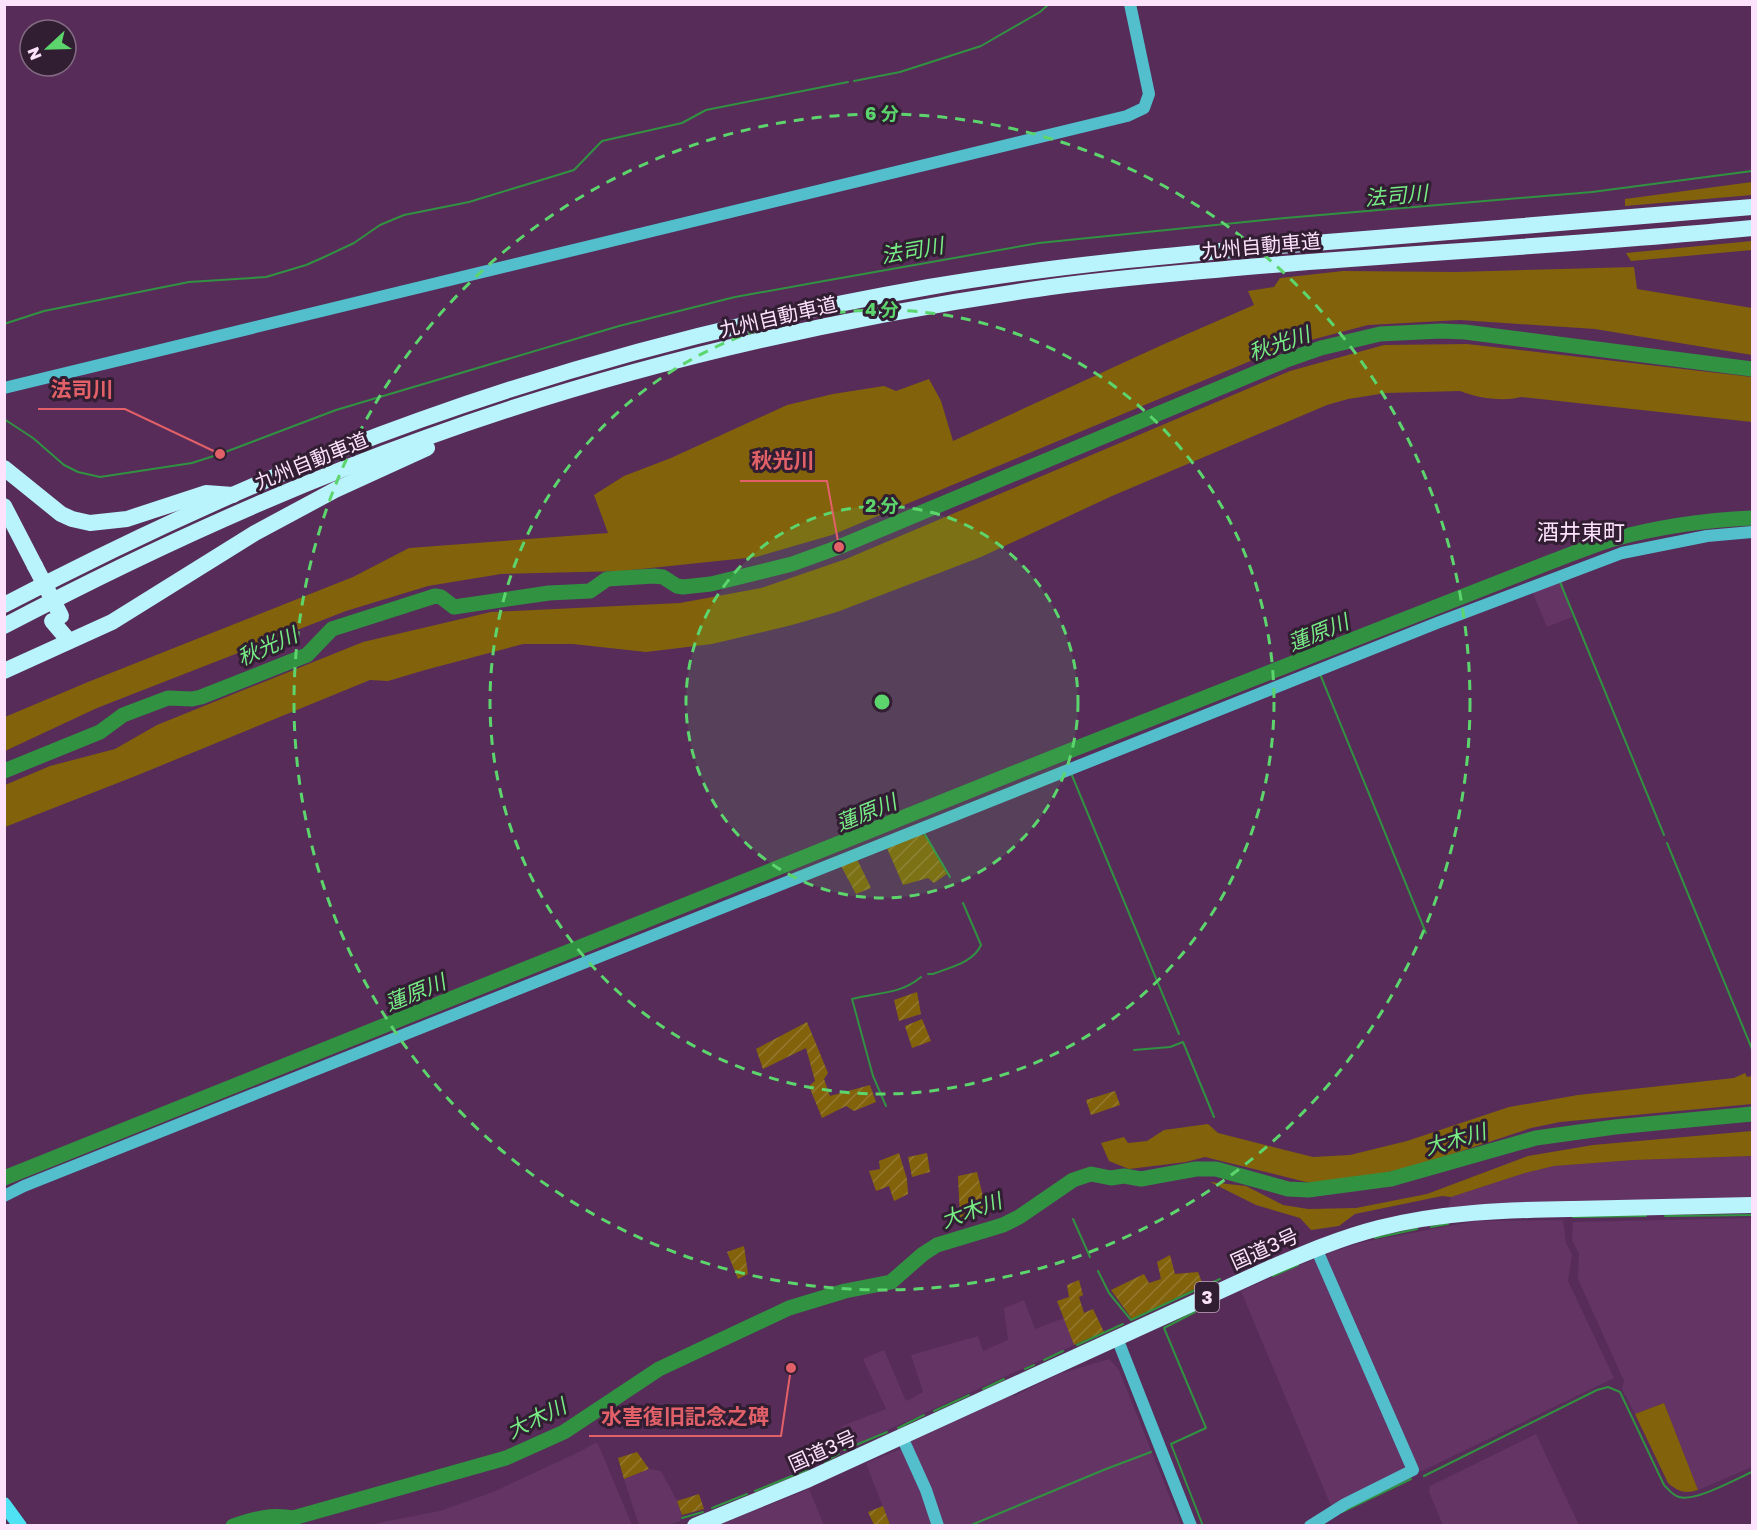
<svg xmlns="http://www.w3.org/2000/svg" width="1757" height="1530" viewBox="0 0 1757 1530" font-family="'Golos Text','Noto Sans JP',sans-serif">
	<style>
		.built { fill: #643465 }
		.green { fill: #82630b }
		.garden { fill: url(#garden-furrows) }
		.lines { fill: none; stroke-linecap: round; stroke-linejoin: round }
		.stream { stroke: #319242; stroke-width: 2 }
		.river { stroke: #319242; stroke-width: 15 }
		.secondary { stroke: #53bfcd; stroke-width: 12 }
		.primary { stroke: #4ee2f4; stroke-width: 14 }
		.highway { stroke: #b9f3fb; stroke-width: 16 }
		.highway-bridge { stroke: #b9f3fb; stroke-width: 16 }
		.ring { fill: none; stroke: #5cd56d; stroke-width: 3; stroke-dasharray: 10 8 }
		.labels { text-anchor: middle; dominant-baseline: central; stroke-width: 6; stroke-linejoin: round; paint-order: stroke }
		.shield { fill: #311e32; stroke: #c0a7bf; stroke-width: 1.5 }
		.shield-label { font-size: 18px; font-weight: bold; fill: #fde2fc }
		.street-label { font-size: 20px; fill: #fde2fc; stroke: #311e32 }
		.water-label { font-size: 21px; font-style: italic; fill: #77ec85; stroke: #311e32 }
		.quarter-label { font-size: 22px; fill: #fde2fc; stroke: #311e32 }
		.centre { fill: #5cd56d; stroke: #311e32; stroke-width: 3 }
		.ring-label { font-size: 18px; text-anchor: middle; font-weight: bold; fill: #5cd56d; stroke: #311e32; stroke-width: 6; stroke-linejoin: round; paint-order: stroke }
		.leader { fill: none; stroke: #e26068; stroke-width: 2 }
		.callout-dot { fill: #e26068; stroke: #311e32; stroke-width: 2 }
		.callout-label { font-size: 21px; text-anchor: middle; font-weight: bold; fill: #e26068; stroke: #311e32; stroke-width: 6; stroke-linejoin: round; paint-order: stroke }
	</style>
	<defs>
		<pattern id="garden-furrows" width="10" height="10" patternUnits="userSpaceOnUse" patternTransform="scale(1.5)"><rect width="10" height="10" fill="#82630b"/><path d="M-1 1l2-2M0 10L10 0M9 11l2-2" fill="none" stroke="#95792f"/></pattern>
	</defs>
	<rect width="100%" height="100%" fill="#572c58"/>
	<g class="built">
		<polygon points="1562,580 1572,617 1547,627 1532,591"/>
		<polygon points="1752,1156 1752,1198 1448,1209 1451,1197 1525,1173 1554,1166 1634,1160"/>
		<polygon points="1752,1218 1752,1467 1698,1490 1664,1403 1635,1414 1622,1389 1624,1381 1578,1279 1579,1253 1572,1240 1573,1222"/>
		<polygon points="1563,1220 1566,1243 1572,1255 1568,1281 1614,1378 1420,1472 1326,1257 1328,1253 1363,1242 1476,1221"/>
		<polygon points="1316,1258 1406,1463 1403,1470 1331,1506 1241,1291"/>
		<polygon points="1024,1300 1035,1329 1064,1318 1074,1345 850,1447 842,1426 886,1409 863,1359 884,1350 906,1401 923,1392 911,1355 978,1336 983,1351 1008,1340 1004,1308"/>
		<polygon points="1109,1359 1119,1370 1181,1525 942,1525 909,1442 1012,1395 1014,1396 1059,1374"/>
		<polygon points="1536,1434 1579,1525 1443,1525 1429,1492 1430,1486"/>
		<polygon points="595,1443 598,1444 632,1525 367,1525 440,1511 493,1492 581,1451"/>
		<polygon points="903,1448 923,1492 933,1525 890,1525 866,1463"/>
		<polygon points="649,1469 661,1471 677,1501 682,1515 680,1521 669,1525 639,1525 624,1479"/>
		<polygon points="809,1489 824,1525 717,1526"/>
	</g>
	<g class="green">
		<polygon points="1752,182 1752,195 1625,206 1625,199"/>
		<polygon points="1752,241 1752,250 1631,261 1626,253"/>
		<polygon points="1634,267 1637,289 1752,308 1752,355 1595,329 1460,320 1368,325 1284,347 832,535 756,557 622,571 501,574 428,586 346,611 97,708 5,751 5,717 88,682 353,577 409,548 608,533 594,495 624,476 671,458 787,405 833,394 884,386 896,391 929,379 941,401 953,441 1162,345 1254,305 1248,291 1274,287 1280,278 1343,271 1456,272"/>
		<path d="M1467,344L1752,377V422L1521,397C1502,402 1478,398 1460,391L1386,393L1348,399L1327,405L1112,496L981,557L837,612L792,625L712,644L646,652L573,644H523L425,670L388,681L370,680L133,777L5,827V785L50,766L115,749L157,725L363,642L491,612L680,603L761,588L846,559L1290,371L1384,345Z"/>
		<polygon points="1745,1073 1747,1077 1752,1076 1752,1104 1560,1122 1531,1128 1413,1167 1337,1182 1306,1182 1205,1157 1186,1162 1129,1169 1109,1161 1101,1143 1124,1137 1128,1143 1147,1141 1164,1130 1208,1124 1218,1133 1313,1157 1350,1155 1407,1141 1509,1107 1578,1095 1734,1078"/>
		<polygon points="1752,1131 1752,1156 1634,1160 1554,1166 1525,1173 1451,1197 1442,1196 1355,1214 1339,1226 1311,1230 1300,1218 1256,1205 1210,1182 1246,1186 1283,1205 1308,1209 1356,1208 1427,1194 1528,1156 1593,1145"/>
		<path d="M1664,1403L1698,1490C1685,1494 1679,1492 1668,1483L1635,1414Z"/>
	</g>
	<g class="garden">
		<polygon points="919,832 927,838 947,874 934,883 928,878 903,885 886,846"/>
		<polygon points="856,857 871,888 856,894 840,864"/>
		<polygon points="917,992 921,1014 899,1021 894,1000"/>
		<polygon points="922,1019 931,1041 912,1048 905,1026"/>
		<polygon points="807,1022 828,1073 824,1079 830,1096 870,1085 876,1102 854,1111 846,1106 822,1118 809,1086 815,1081 806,1048 763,1069 756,1049"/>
		<polygon points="1115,1091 1120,1105 1091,1115 1086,1100"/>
		<polygon points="899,1153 907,1179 908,1194 894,1201 889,1186 876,1191 869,1171 880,1169 879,1161"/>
		<polygon points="927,1153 930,1172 912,1177 908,1157"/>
		<polygon points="977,1172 986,1209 960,1218 958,1176"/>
		<polygon points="744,1246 748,1274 738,1279 727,1252"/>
		<polygon points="1170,1255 1175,1274 1198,1272 1203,1285 1132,1319 1111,1290 1144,1274 1149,1283 1161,1279 1157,1262"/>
		<polygon points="1079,1280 1083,1295 1079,1297 1084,1313 1093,1309 1104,1332 1074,1345 1057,1301 1069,1297 1067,1285"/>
		<polygon points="637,1452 649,1469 624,1479 618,1458"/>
		<polygon points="699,1494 704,1509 682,1515 677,1501"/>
		<polygon points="883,1506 890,1525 874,1525 868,1512"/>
	</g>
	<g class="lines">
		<g class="stream">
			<polyline points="854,81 900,72 981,46 1040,12 1049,4"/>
			<polyline points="4,324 44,311 189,282 266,277 306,265 322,258 354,243 380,225 404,215 469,202 574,170 602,141 682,123 706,110 848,82"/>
			<polyline points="4,419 33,438 64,465 78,472 100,477 192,463 220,454 336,410 619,326 735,297 824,281 1039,243 1285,218 1592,192 1752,171"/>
			<polyline points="1560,582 1664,835"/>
			<polyline points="1320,674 1426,933"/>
			<polyline points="1071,773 1179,1034"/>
			<polyline points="924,833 950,877"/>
			<polyline points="1667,843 1752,1049"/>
			<path d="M928,974H933C950,967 973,963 981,945L963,903"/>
			<polyline points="1134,1050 1170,1047 1183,1042 1214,1117"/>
			<path d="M886,1106L873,1076L852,999C877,992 900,995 921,977"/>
			<polyline points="1665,1216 1752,1215"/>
			<polyline points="1573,1217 1646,1216"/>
			<polyline points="1073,1219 1090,1257"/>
			<polyline points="1431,1227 1448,1224"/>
			<polyline points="1375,1238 1417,1229"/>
			<polyline points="1242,1268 1254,1263"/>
			<polyline points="1098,1271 1109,1293 1131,1320 1204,1286"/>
			<polyline points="1273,1276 1298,1265"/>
			<polyline points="1211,1283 1220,1279"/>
			<polyline points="1195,1312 1164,1328 1206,1428 1171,1444 1203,1526"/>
			<polyline points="1077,1345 1123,1324"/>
			<polyline points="1044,1360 1063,1351"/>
			<polyline points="1025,1369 1034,1365"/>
			<polyline points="983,1389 1004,1379"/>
			<polyline points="934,1411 969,1395"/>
			<polyline points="898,1428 924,1415"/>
			<polyline points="844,1450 887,1432"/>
			<polyline points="825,1462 839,1454"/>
			<path d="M1424,1476L1597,1390L1608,1387L1620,1392L1664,1485C1669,1490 1672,1495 1679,1497C1695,1502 1736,1479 1752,1472"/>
			<polyline points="755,1491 809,1469"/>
			<polyline points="712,1508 747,1494"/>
			<polyline points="1342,1512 1411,1479"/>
			<polyline points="682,1518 703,1512"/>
			<polyline points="969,1526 1106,1469 1151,1452"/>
		</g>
		<g class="river">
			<polyline points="4,771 100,732 123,715 168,698 192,699 201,697 307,655 332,629 435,596 441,597 454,607 549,593 590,591 607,579 654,576 663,577 677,586 683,587 711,584 792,564 839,547 1284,361 1321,348 1380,334 1441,331 1465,332 1752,369"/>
			<path d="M4,1178L1064,753L1553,561C1572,554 1591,546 1610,540C1657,527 1704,520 1752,518"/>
			<path d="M233,1526C253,1519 271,1514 293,1518"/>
			<polyline points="283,1526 293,1518 506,1458 564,1432 659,1369 789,1308 845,1291 891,1282 923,1254 937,1245 1003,1225 1019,1217 1073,1180 1091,1174 1111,1178 1124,1176 1141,1179 1196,1169 1216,1169 1288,1189 1308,1190 1391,1179 1536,1138 1615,1127 1752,1114"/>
		</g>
		<g class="secondary">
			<polyline points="4,388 1127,116 1144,108 1149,94 1130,4"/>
			<polyline points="4,1196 24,1186 1437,623 1622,553 1707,536 1752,532"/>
			<polyline points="1117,1338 1191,1526"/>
			<polyline points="902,1437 926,1490 938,1526"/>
			<polyline points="1310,1526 1345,1504 1413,1470 1316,1248"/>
		</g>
		<polyline class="primary" points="4,1504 20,1526"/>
		<g class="highway">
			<polyline points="4,468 61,514 72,519 90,523 127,519 206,493 233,495"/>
			<polyline points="4,506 35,566"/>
			<path d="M4,605C138,535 277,471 420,420C585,361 757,317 929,287C1061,264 1194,253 1327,242C1469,231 1611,219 1752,207"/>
			<polyline points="52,621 69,641"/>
			<path d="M4,626C141,554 282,489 428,437C624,366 830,319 1037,289C1103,279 1169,274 1236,268C1408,253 1580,245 1752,228"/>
			<polyline points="4,671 112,622 255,533 335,490 427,448"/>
			<path d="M695,1526L809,1479L1268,1269C1305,1253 1340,1238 1379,1228C1441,1212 1506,1210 1570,1209C1631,1208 1692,1206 1752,1205"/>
		</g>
		<polyline class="highway-bridge" points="35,566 61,616"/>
	</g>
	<circle cx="882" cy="702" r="196" fill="#5cd56d" fill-opacity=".12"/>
	<g class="ring">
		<circle cx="882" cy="702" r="196"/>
		<circle cx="882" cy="702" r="392"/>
		<circle cx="882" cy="702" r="588"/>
	</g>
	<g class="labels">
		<rect class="shield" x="1195" y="1282" width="24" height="30" rx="4.5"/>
		<g class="shield-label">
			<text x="1207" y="1297">3</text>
		</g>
		<g class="street-label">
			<text transform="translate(1261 245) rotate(-5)">九州自動車道</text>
			<text transform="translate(778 316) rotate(-13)">九州自動車道</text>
			<text transform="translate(311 460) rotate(-22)">九州自動車道</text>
			<text transform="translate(1264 1248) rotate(-24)">国道3号</text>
			<text transform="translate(822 1450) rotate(-24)">国道3号</text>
		</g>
		<g class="water-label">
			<text transform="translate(1396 195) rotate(-5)">法司川</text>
			<text transform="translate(912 250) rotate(-10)">法司川</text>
			<text transform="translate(1279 343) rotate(-19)">秋光川</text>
			<text transform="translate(1318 632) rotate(-22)">蓮原川</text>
			<text transform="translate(267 646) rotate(-24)">秋光川</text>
			<text transform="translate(866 812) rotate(-22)">蓮原川</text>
			<text transform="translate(415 992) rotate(-22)">蓮原川</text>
			<text transform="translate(1455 1139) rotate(-16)">大木川</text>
			<text transform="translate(971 1210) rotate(-20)">大木川</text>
			<text transform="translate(536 1418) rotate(-26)">大木川</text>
		</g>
		<g class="quarter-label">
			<text x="1581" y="531">酒井東町</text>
		</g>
	</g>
	<circle cx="882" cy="702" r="9" class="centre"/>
	<g class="ring-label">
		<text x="882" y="120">6 分</text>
		<text x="882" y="316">4 分</text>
		<text x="882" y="512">2 分</text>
	</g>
	<path class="leader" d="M220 454L125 409H38M839 547L827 481H740M791 1368L781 1436H589"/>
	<g class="callout-dot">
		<circle cx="220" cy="454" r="6"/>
		<circle cx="839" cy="547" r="6"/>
		<circle cx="791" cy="1368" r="6"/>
	</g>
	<g class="callout-label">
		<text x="82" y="397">法司川</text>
		<text x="783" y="468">秋光川</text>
		<text x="685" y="1424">水害復旧記念之碑</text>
	</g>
	<rect width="1757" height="1530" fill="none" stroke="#fde2fc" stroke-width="12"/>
	<g transform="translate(48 48) rotate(248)"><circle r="28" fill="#311e32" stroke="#836c83" stroke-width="1.5"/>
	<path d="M0-4.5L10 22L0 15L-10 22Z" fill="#5cd56d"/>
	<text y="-9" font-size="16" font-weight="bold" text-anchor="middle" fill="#fde2fc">N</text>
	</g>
</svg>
